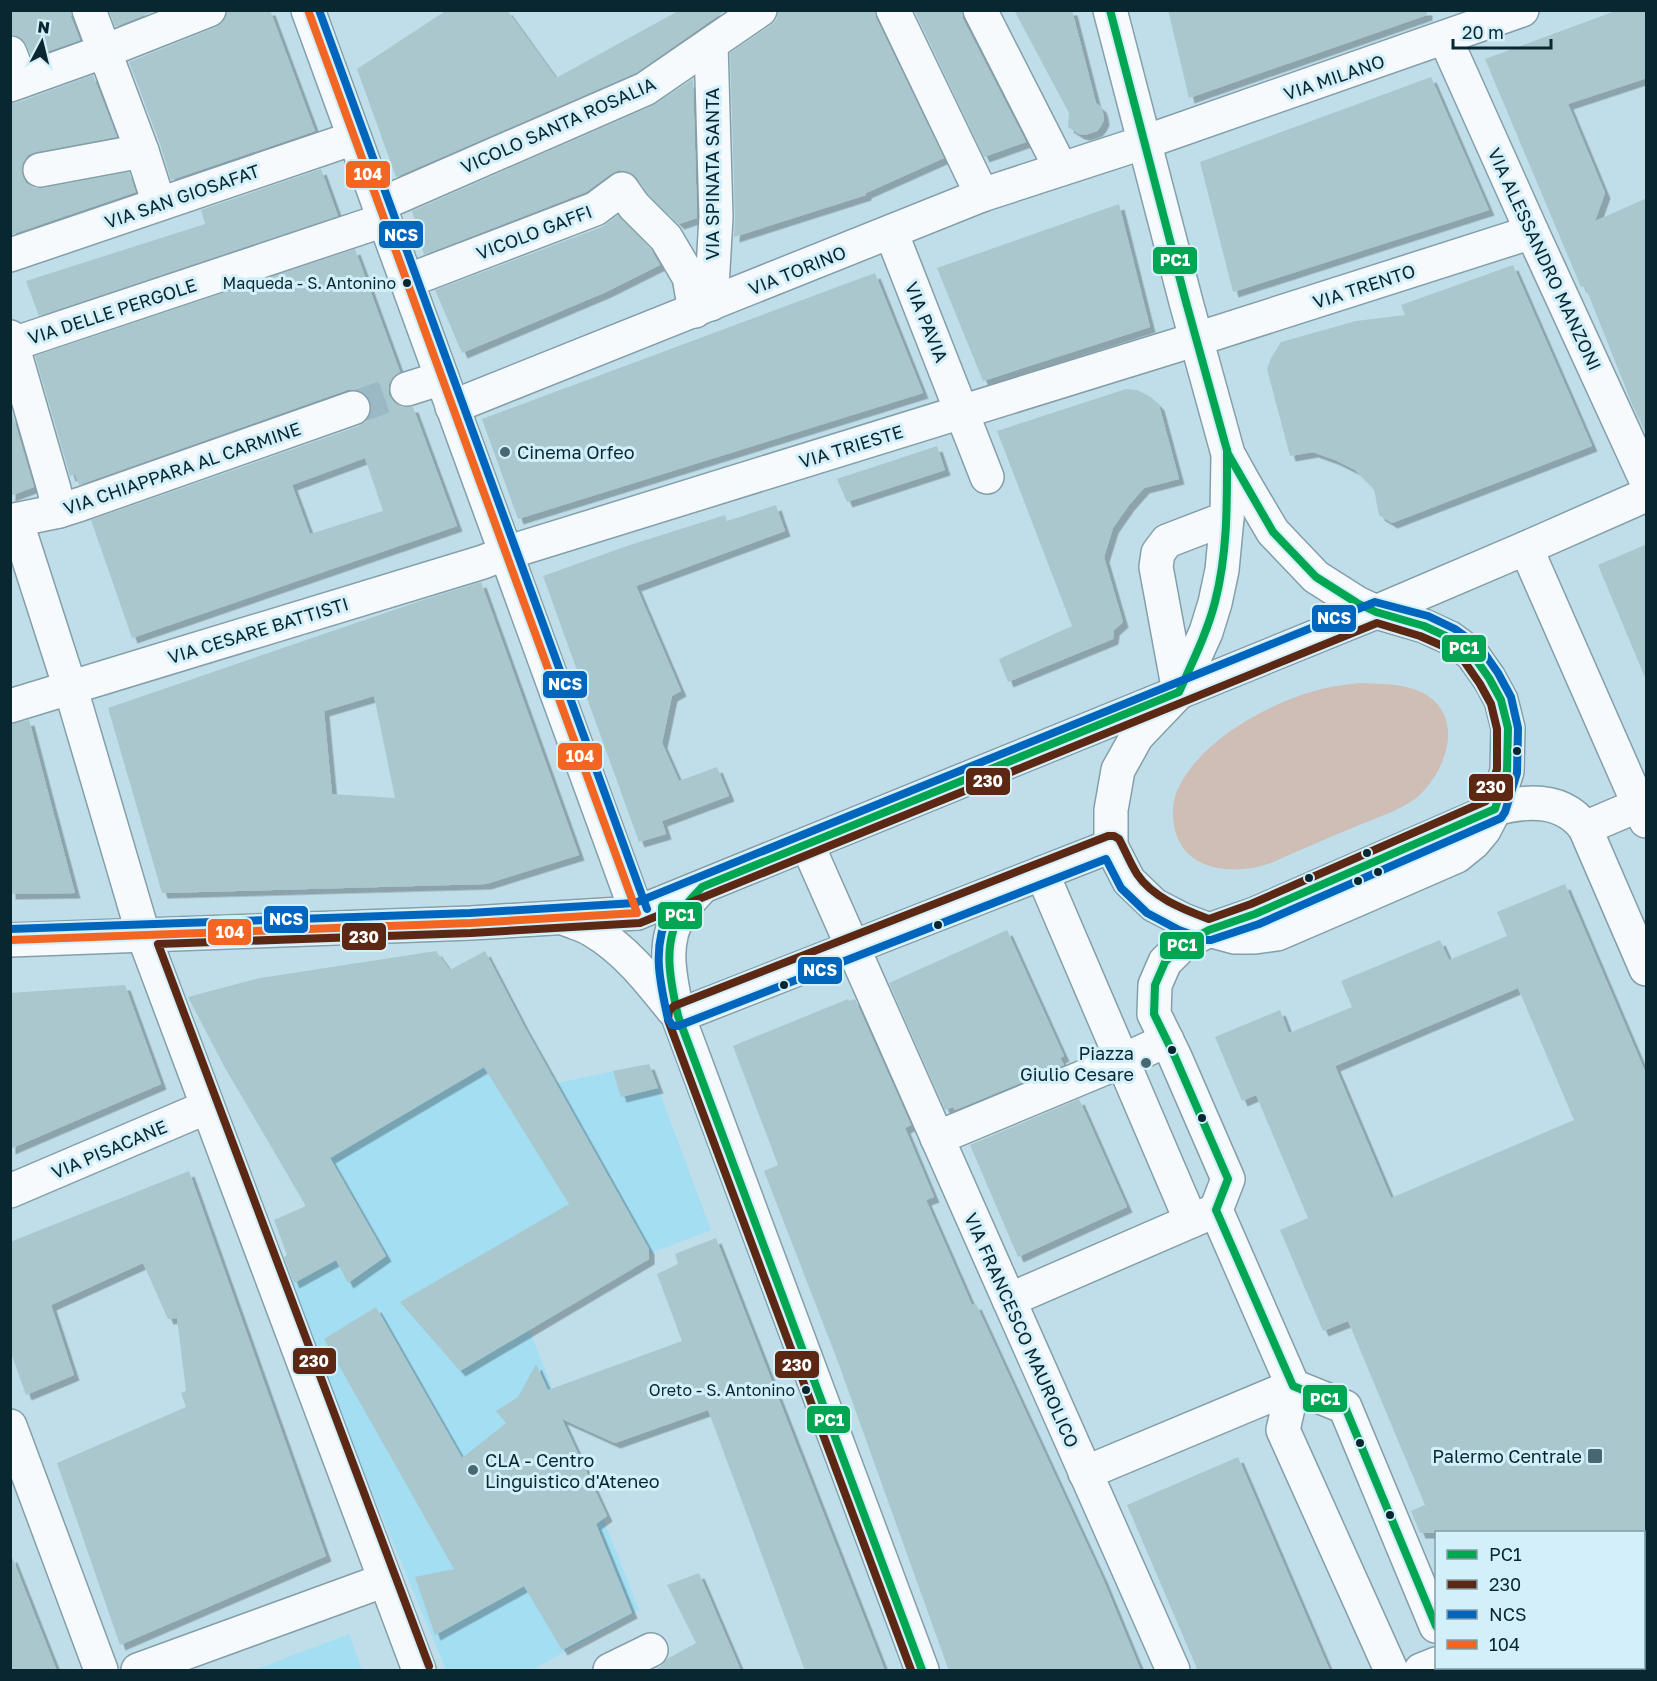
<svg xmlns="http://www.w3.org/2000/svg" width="1657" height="1681" viewBox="0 0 1657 1681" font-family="'Golos Text',sans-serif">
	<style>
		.built { fill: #a3def3 }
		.green { fill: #cfbeb6 }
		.building { fill: #aac7cd; fill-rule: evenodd; filter: url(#shadow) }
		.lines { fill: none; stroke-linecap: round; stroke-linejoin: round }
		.minor-tunnel { stroke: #9bb9c5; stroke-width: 33; stroke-dasharray: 33 16; stroke-linecap: butt }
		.minor-casing { stroke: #849fa9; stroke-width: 36 }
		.minor { stroke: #f6fafc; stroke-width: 33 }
		.rail { stroke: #b0b9bb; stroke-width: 4.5; stroke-dasharray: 12 6; stroke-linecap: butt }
		.bus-1-casing { stroke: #d3eff9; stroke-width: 12 }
		.bus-2-casing { stroke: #d3eff9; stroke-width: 12 }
		.bus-3-casing { stroke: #d3eff9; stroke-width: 12 }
		.bus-4-casing { stroke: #d3eff9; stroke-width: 12 }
		.bus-1 { stroke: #00a651; stroke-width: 8 }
		.bus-2 { stroke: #5c2814; stroke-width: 8 }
		.bus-3 { stroke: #0065bd; stroke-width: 8 }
		.bus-4 { stroke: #f26522; stroke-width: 8 }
		.bus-dot { fill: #082731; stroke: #d3eff9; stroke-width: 2 }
		.poi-dot { fill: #486772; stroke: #d3eff9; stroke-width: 2 }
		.labels { text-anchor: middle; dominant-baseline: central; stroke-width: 6; stroke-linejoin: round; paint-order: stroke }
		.bus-label { font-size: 16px; fill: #082731; stroke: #d3eff9; text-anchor: end }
		.street-label { font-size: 18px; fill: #082731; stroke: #d3eff9 }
		.poi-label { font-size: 18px; fill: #082731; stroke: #d3eff9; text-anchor: start }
		.line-badge { stroke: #d3eff9; stroke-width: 2 }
		.badge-label { font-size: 16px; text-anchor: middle; font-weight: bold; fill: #fff }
	</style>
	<defs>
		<filter id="shadow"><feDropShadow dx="5.5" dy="5.5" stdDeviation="0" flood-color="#0004"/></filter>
	</defs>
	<rect width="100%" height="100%" fill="#c0deea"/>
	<g class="built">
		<polygon points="524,1026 557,1083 649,1064 711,1230 651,1253 529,1329 639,1610 532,1670 446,1670 276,1262 321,1233 280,1162 305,1147"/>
		<polygon points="349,1634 362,1670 254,1670"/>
	</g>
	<path class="green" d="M1359,683C1379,684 1403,683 1421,692C1468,715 1446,774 1415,799C1398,811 1376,818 1357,826C1330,837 1304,848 1278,860C1242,876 1186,875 1175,830C1172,819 1172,805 1176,794C1195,743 1268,703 1318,690C1331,686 1345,685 1359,683Z"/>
	<g class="building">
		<polygon points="10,10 71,10 71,17 80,40 32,57 27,46 22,39 12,34 10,29"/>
		<polygon points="109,10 157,10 115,27"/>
		<polygon points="230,10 270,10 315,131 171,180 160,144 129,62 216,27 223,22 227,12"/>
		<polygon points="447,10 507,10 556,78 680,10 726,10 636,73 396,177 357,69"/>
		<polygon points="778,10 875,10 876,18 944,158 866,193 866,195 734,237 735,216 730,53 771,25 777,19"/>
		<polygon points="914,10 962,10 963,19 1026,142 984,157"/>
		<polygon points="1014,10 1072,10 1096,103 1101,107 1103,113 1104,120 1101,126 1097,131 1085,135 1079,134 1068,127 1069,113"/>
		<polygon points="1168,10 1427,10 1427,15 1189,98"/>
		<polygon points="1618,10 1647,10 1647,78 1568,104 1605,193 1595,221 1647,198 1647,436 1632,404 1585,286 1581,287 1485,59"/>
		<polygon points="93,75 117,137 36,152 28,155 23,163 22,174 26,183 34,188 43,188 129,172 136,192 10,235 10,103 16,103"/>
		<polygon points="1431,77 1489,210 1233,292 1200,162"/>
		<polygon points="693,79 697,218 679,224 648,194 637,178 629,172 619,170 611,174 586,192 424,255 412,211 652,106"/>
		<polygon points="321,169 338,216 39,316 26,281 205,224 201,210"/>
		<polygon points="1119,204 1150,327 983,381 937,268"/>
		<polygon points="618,215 651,250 660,265 606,292 462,353 435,290 602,227"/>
		<path d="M355,249L400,372L393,377L389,384V395L395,403L402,407H413L457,526L132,638L91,520L359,426L368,420L371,412V402L365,393L356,390H347L79,485L75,474L70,476L35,356ZM365,458L383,511L310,534L292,485Z"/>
		<polygon points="1513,265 1592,446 1392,523 1379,515 1374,489 1355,470 1335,460 1313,452 1290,456 1267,369 1271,358 1281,342 1356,321 1405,315 1401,305"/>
		<polygon points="875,273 923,393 518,519 482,419"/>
		<polygon points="1126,389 1137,390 1151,397 1159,405 1179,479 1144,488 1129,505 1113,528 1104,557 1123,622 1114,630 1113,639 1008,682 999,659 1072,626 997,431"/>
		<polygon points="10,406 34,487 10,496"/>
		<polygon points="937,446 945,470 847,502 837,479"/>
		<polygon points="776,505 785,531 636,586 681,691 672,696 662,743 679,781 717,767 729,796 662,821 666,834 639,842 543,576 627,546 725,515 727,521"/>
		<polygon points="1647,544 1647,680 1646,680 1598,565"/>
		<path d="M481,582L579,855L486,884L162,893L108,708L426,599ZM374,696L395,798L332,794L324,711Z"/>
		<polygon points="29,720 50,800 75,893 10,894 10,724"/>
		<path d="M1565,884L1647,1076V1533H1420L1411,1511L1425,1505L1348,1321L1323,1331L1280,1230L1308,1218L1256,1095L1242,1101L1215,1037L1280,1010L1289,1033L1352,1007L1341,981L1440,940L1449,960L1507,936L1497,912ZM1518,988L1574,1120L1391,1198L1335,1066Z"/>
		<polygon points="1007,930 1064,1056 1060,1058 1064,1065 955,1110 953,1107 945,1110 889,983"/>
		<polygon points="436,951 450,970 485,951 524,1026 649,1249 649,1259 460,1371 400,1302 569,1204 484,1067 330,1158 386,1256 348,1283 336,1260 294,1283 284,1257 287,1255 274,1220 306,1206 225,1068 188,997 260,978"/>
		<polygon points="125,985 161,1084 10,1149 10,993"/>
		<polygon points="848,999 849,1001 855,999 911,1125 905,1128 934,1197 926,1200 972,1305 976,1304 1103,1579 1141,1671 949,1671 838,1362 764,1171 778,1165 733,1046"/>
		<polygon points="649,1064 658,1088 621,1097 613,1071"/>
		<polygon points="1079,1099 1127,1207 1018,1257 970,1145"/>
		<polygon points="189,1171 326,1556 120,1645 57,1463 186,1407 181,1393 186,1391 177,1318 168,1319 143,1263 51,1305 74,1375 26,1395 10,1350 10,1242"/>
		<polygon points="716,1238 885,1671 805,1671 708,1410 615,1443 562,1419 607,1516 596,1524 632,1613 562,1650 524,1586 435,1635 415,1577 454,1569 324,1339 376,1307 462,1458 506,1423 496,1411 518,1397 536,1364 548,1390 682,1341 657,1274 678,1264 675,1254"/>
		<polygon points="1238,1457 1330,1671 1198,1671 1127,1505"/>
		<polygon points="10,1557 12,1557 57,1671 10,1671"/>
		<polygon points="699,1573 741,1671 652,1671 660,1667 667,1659 696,1643 667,1585"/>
	</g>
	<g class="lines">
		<polyline class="minor-tunnel" points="353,408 407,389"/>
		<defs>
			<g id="minor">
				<polyline points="89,10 142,151 159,204"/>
				<polyline points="308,10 637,913"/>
				<polyline points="893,10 982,195"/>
				<polyline points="980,10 1061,169"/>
				<polyline points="1110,10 1186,302 1228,454 1244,483 1273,532 1316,577 1357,603 1376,612 1424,626 1450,638 1472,654 1489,678 1501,700 1508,728 1507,771 1495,809 1484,830 1473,843 1457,856 1356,900 1277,934 1255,937 1235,937 1209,930 1183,920 1154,905 1129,881 1111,846 1111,810 1118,770 1137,736 1179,692 1206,632 1215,603 1222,570 1227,518 1228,454"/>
				<polyline points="1445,38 1532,232 1646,480"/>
				<polyline points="711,44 716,217 711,304"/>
				<polyline points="10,53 21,81"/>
				<polyline points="10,85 105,51 209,10"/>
				<polyline points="40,170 142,151"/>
				<polyline points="379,205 645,89 760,10"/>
				<polyline points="891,232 987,477"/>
				<polyline points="10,255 354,138"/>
				<polyline points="407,281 595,209 622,189 634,206 666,238 689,277 695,311"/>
				<polyline points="10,337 54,489 59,511"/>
				<polyline points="10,345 384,220"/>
				<polyline points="407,389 442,378"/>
				<polyline points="452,407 982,195 1145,142 1522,10"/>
				<polyline points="16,520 75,703 143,934 419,1670"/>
				<polyline points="10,521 59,511 81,504 353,408"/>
				<polyline points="1526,548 1646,821"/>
				<polyline points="1179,692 1156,567 1158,553 1167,541 1227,518"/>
				<polyline points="10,706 483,562 506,553 1197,339 1532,232"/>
				<polyline points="1585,828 1646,802"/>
				<polyline points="807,844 1173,1670"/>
				<polyline points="1042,873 1191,1221"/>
				<path d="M702,887C695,895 686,903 681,912C660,944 671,981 678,1016L922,1670"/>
				<path d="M566,919C575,923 584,925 592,930C626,950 649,980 673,1010"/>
				<polyline points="10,940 471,923 637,913 1376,612 1526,548 1646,495"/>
				<polyline points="678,1016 1111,846"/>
				<polyline points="937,1138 1122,1061 1167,1040"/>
				<polyline points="10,1191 207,1107"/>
				<polyline points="1009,1300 1212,1212"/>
				<polyline points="1293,1386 1283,1430 1391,1670"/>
				<polyline points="10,1426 101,1670"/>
				<polyline points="1085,1473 1293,1386"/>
				<path d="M1436,1626L1345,1407L1293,1386L1216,1210L1228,1179L1175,1057L1154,1014L1155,985L1165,962L1183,944L1209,930L1255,914L1495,809C1527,800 1563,798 1585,828L1646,969"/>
				<polyline points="138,1670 385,1580"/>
				<polyline points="610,1670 651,1650"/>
				<polyline points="1421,1670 1436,1664"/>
			</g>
		</defs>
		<use href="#minor" class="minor-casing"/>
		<use href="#minor" class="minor"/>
		<polyline class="rail" points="1514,1668 1515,1670"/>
		<defs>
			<g id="bus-1">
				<polyline points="1110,10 1186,302 1228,454 1273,532 1316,577 1357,603 1376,612 1424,626 1450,638 1472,654 1489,678 1501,700 1508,728 1507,771 1495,809 1255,914 1209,930 1183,944 1165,962 1155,985 1154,1014 1175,1057 1228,1179 1216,1210 1293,1386 1345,1407 1436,1626"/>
				<path d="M922,1670L678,1016C670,980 661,941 684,908C689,900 696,894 702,887L1179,692C1192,663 1207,633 1215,602C1228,552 1227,501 1227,450"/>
			</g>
			<path id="bus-2" d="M429,1666L158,944L471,933L640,923L1377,623L1420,636L1445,647L1464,661L1480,684L1491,704L1497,729V769L1486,801L1251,904L1209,919C1183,909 1153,898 1137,874C1130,863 1125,850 1119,839L1114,836H1108L674,1006L669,1011L668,1020L911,1670"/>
			<g id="bus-3">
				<polyline points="319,10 647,909"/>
				<path d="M10,929L470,913L635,903L1375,602L1428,616L1455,629L1480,647L1498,673L1511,697L1518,728L1517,773L1505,812L1501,818L1259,924L1211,940H1206L1179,930L1147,913L1121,888L1106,859L678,1026L672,1025L668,1019C660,983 651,946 670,911"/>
			</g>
			<polyline id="bus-4" points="10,940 471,923 637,913 308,10"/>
		</defs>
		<use href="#bus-1" class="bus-1-casing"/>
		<use href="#bus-2" class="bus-2-casing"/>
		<use href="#bus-3" class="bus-3-casing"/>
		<use href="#bus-4" class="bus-4-casing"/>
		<use href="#bus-1" class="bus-1"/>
		<use href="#bus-2" class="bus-2"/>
		<use href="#bus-3" class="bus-3"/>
		<use href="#bus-4" class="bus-4"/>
	</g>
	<g class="bus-dot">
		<circle cx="407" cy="283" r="5"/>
		<circle cx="1517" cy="751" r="5"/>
		<circle cx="1367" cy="853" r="5"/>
		<circle cx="1378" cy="872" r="5"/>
		<circle cx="1309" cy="878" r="5"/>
		<circle cx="1358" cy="881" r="5"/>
		<circle cx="938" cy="925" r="5"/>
		<circle cx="784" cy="985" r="5"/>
		<circle cx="1172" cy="1050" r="5"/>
		<circle cx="1202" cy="1118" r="5"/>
		<circle cx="806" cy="1390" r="5"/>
		<circle cx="1360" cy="1443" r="5"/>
		<circle cx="1390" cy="1515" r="5"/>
	</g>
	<g class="poi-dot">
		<circle cx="505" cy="452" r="6"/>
		<circle cx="1146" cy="1063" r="6"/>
		<rect x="1587" y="1448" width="16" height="16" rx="3"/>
		<circle cx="473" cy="1470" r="6"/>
	</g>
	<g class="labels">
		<g class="bus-label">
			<text x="396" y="283">Maqueda - S. Antonino</text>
			<text x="795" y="1390">Oreto - S. Antonino</text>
		</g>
		<g class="street-label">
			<text transform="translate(1334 77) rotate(-19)">VIA MILANO</text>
			<text transform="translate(558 125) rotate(-24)">VICOLO SANTA ROSALIA</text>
			<text transform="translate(712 174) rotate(-90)">VIA SPINATA SANTA</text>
			<text transform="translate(182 196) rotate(-19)">VIA SAN GIOSAFAT</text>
			<text transform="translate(534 232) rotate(-21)">VICOLO GAFFI</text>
			<text transform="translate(1545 259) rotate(65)">VIA ALESSANDRO MANZONI</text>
			<text transform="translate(797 270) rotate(-22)">VIA TORINO</text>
			<text transform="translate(1364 286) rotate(-18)">VIA TRENTO</text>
			<text transform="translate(112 311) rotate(-18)">VIA DELLE PERGOLE</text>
			<text transform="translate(927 322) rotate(68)">VIA PAVIA</text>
			<text transform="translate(851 446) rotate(-17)">VIA TRIESTE</text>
			<text transform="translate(182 468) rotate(-19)">VIA CHIAPPARA AL CARMINE</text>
			<text transform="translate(258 630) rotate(-17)">VIA CESARE BATTISTI</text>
			<text transform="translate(109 1149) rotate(-23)">VIA PISACANE</text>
			<text transform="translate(1022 1330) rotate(66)">VIA FRANCESCO MAUROLICO</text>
		</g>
		<g class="poi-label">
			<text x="517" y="452">Cinema Orfeo</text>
			<text x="1134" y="1053" text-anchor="end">Piazza<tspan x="1134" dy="21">Giulio Cesare</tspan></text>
			<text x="1582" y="1456" text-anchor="end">Palermo Centrale</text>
			<text x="485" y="1460">CLA - Centro<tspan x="485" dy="21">Linguistico d'Ateneo</tspan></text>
		</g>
	</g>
	<g class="line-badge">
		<rect x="345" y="160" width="46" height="29" rx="6" fill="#f26522"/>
		<rect x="378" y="220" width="46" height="29" rx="6" fill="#0065bd"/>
		<rect x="1152" y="246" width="46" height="29" rx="6" fill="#00a651"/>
		<rect x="1311" y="604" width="46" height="29" rx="6" fill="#0065bd"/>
		<rect x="1441" y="634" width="46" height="29" rx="6" fill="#00a651"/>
		<rect x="542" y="670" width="46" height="29" rx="6" fill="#0065bd"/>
		<rect x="557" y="742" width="46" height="29" rx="6" fill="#f26522"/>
		<rect x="965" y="767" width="46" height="29" rx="6" fill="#5c2814"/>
		<rect x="1468" y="773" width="46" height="29" rx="6" fill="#5c2814"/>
		<rect x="657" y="901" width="46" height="29" rx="6" fill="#00a651"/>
		<rect x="263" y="905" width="46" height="29" rx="6" fill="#0065bd"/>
		<rect x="207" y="918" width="45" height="28" rx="6" fill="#f26522"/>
		<rect x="341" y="922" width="46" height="29" rx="6" fill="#5c2814"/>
		<rect x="1159" y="931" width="46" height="29" rx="6" fill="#00a651"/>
		<rect x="797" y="956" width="46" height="29" rx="6" fill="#0065bd"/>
		<rect x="292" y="1347" width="45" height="28" rx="6" fill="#5c2814"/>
		<rect x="774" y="1350" width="46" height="29" rx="6" fill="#5c2814"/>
		<rect x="1302" y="1384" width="46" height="29" rx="6" fill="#00a651"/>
		<rect x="806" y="1405" width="45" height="29" rx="6" fill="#00a651"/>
	</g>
	<g class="badge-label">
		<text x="368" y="180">104</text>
		<text x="401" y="241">NCS</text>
		<text x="1175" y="266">PC1</text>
		<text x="1334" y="624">NCS</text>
		<text x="1464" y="654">PC1</text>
		<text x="565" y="690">NCS</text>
		<text x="580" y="762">104</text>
		<text x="988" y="787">230</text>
		<text x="1491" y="793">230</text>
		<text x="680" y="921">PC1</text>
		<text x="286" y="925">NCS</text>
		<text x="230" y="938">104</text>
		<text x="364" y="943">230</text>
		<text x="1182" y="951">PC1</text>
		<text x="820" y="976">NCS</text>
		<text x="314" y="1367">230</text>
		<text x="797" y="1371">230</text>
		<text x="1325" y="1405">PC1</text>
		<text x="829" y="1426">PC1</text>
	</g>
	<rect width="1657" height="1681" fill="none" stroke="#082731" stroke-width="24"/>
	<rect x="1435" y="1531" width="210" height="138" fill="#d3eff9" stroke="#829fa9" stroke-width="1.5"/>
	<rect x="1447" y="1550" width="30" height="9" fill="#00a651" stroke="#829fa9" stroke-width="1.5"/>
	<text x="1489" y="1561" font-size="18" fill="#082731">PC1</text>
	<rect x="1447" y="1580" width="30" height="9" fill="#5c2814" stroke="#829fa9" stroke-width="1.5"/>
	<text x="1489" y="1591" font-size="18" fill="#082731">230</text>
	<rect x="1447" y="1610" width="30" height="9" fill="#0065bd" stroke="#829fa9" stroke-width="1.5"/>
	<text x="1489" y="1621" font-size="18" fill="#082731">NCS</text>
	<rect x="1447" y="1640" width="30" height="9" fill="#f26522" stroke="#829fa9" stroke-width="1.5"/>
	<text x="1489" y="1651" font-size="18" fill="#082731">104</text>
	<g transform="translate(42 42) rotate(7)" stroke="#d3eff9" stroke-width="4.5" paint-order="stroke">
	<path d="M0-4.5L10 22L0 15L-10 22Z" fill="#082731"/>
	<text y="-9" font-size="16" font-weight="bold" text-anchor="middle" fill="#082731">N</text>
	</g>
	<path d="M1453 39v9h98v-9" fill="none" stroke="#082731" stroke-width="3"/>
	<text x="1462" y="39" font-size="18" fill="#082731" stroke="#d3eff9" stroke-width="4.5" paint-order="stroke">20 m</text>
</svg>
